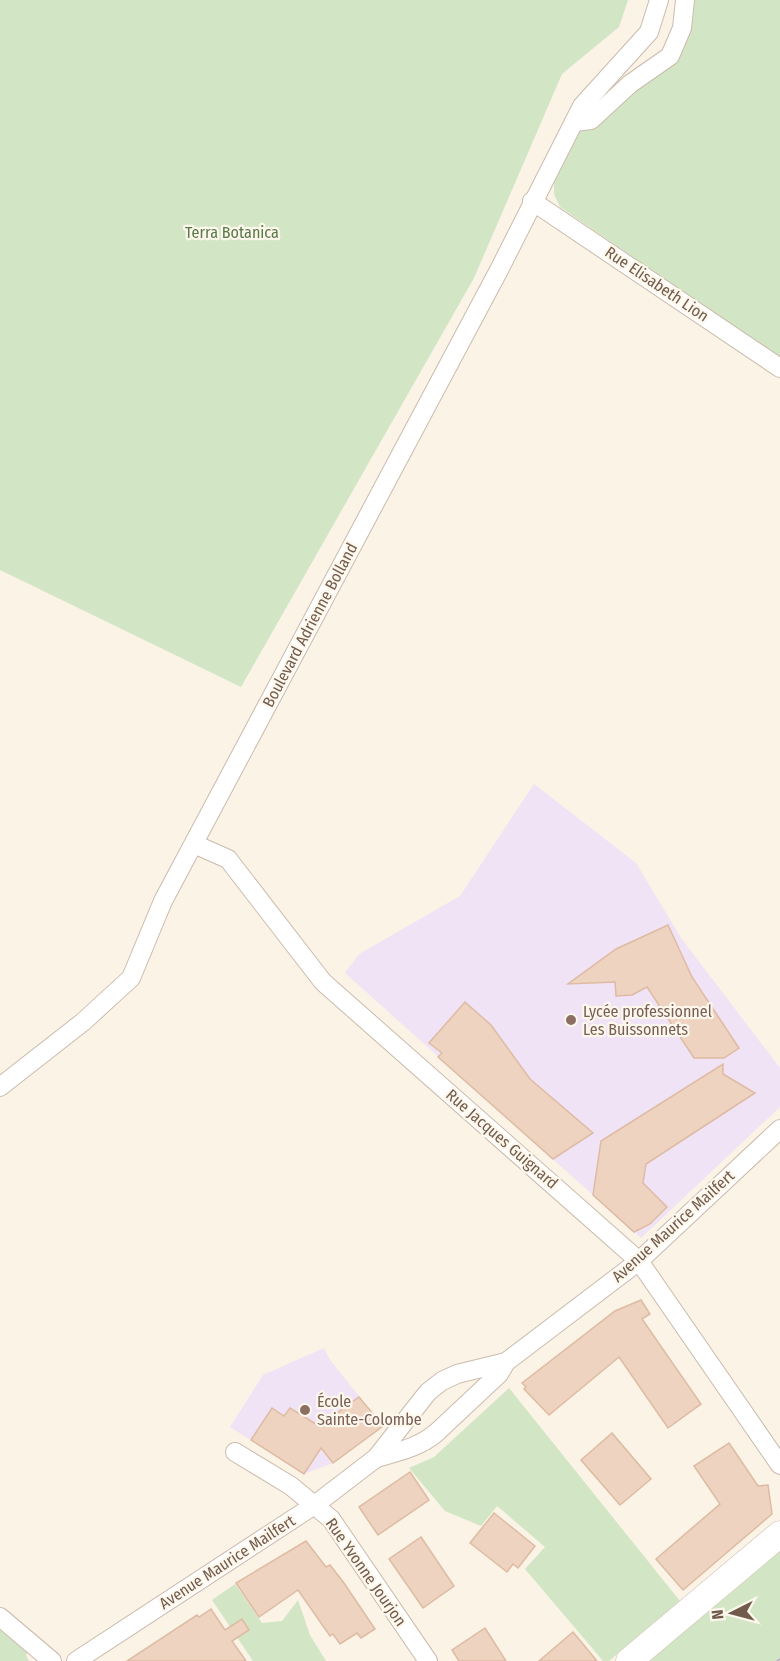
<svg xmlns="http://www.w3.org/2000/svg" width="780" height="1661" viewBox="0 0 780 1661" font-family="'Fira Sans Condensed',sans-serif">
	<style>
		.education { fill: #f0e3f6 }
		.green { fill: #d2e6c6 }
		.building { fill: #edd3c0; stroke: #debba2; stroke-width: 1.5 }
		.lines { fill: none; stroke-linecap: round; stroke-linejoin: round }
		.street-casing { stroke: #cbbbad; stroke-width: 20 }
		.secondary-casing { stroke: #cfbdae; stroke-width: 27 }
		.street { stroke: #fff; stroke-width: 18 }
		.secondary { stroke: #fff; stroke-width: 26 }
		.tram { stroke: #b6a6c3; stroke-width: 1.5 }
		.education-dot { fill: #8d6e63; stroke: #fdf7ec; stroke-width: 2 }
		.labels { text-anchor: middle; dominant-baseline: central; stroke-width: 4.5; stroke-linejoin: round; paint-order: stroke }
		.park-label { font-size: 16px; fill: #577b49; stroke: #fdf7ec }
		.street-label { font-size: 16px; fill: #715b4d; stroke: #fdf7ec }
		.education-label { font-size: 16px; fill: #785e54; stroke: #fdf7ec; text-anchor: start }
	</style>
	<rect width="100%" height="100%" fill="#faf3e6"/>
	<g class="education">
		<polygon points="534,784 636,863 681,938 780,1068 780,1107 641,1238 345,973 359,954 460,896"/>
		<polygon points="324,1348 330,1360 383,1426 333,1463 304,1474 230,1427 263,1375"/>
	</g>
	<g class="green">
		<polygon points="0,0 628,0 619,27 562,74 474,278 241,687 0,570"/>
		<polygon points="686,0 780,0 780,358 560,207 554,194 554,179 581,128 661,63"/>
		<polygon points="509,1388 680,1601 609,1661 603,1661 525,1569 545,1547 497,1506 481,1526 445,1511 409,1468 434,1457"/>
		<polygon points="780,1542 780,1661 650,1661 651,1660"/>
		<polygon points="235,1584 262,1623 282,1621 298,1600 310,1635 326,1661 253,1661 212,1600"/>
		<polygon points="0,1628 29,1651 26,1655 29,1661 0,1661"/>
	</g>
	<g class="building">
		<polygon points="668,925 692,977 739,1048 724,1058 694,1058 647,987 632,995 616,996 615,982 568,984 616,949"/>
		<polygon points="465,1002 491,1025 530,1079 593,1133 553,1159 438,1057 442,1053 429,1043"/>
		<polygon points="723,1064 723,1074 755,1093 646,1164 643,1183 667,1207 650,1224 634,1232 593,1195 601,1141"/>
		<polygon points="641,1300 650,1314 642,1319 701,1404 668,1428 619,1357 549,1415 524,1389 526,1387 522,1383 615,1311"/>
		<polygon points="359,1397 383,1426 333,1463 321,1448 304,1474 251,1440 272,1408 284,1416 290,1408 319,1426"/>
		<polygon points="612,1433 651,1479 620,1505 581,1460"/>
		<polygon points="729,1443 758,1486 768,1485 772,1514 683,1590 656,1559 720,1504 694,1466"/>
		<polygon points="410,1472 429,1500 378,1535 359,1507"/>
		<polygon points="494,1513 535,1546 518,1568 513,1564 507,1572 470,1543"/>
		<polygon points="421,1537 454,1586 423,1608 389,1559"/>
		<polygon points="306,1541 326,1567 330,1565 344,1583 375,1629 361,1638 357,1633 340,1644 333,1634 330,1636 298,1590 259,1617 236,1583"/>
		<polygon points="211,1609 225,1630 242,1619 249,1630 232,1641 246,1661 127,1661 197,1615 199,1617"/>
		<polygon points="485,1628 506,1661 459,1661 452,1650"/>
		<polygon points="573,1632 597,1661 539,1661"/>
	</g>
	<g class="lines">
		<defs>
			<g id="street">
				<polyline points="574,122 591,120 630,84 670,56 682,28 685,0"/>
				<polyline points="532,201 780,368"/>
				<polyline points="194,844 228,859 323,982 639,1261 780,1465"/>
				<polyline points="0,1087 83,1022 131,978 163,901 499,270 582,106 649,32 659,0"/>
				<polyline points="235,1452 291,1486 331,1519 428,1661"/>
				<path d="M376,1458C397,1452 418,1448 436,1433L499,1374L506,1362L639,1261L780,1129"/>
				<polyline points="0,1617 52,1661"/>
				<polyline points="76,1661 316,1504 376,1458 428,1392 442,1381 457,1374 506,1362"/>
			</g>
			<polyline id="secondary" points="629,1661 780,1534"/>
		</defs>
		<use href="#street" class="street-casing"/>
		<use href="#secondary" class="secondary-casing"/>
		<use href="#street" class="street"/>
		<use href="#secondary" class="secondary"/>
		<polyline class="tram" points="777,1661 780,1659"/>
	</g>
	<g class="education-dot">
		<circle cx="571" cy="1020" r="6"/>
		<circle cx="305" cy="1410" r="6"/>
	</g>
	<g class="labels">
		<g class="park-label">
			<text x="232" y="232">Terra Botanica</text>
		</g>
		<g class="street-label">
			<text transform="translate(657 284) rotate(34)">Rue Elisabeth Lion</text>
			<text transform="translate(310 625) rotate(-62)">Boulevard Adrienne Bolland</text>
			<text transform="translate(502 1139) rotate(41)">Rue Jacques Guignard</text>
			<text transform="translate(673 1226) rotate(-42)">Avenue Maurice Mailfert</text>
			<text transform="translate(227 1562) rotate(-33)">Avenue Maurice Mailfert</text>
			<text transform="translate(366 1572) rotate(55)">Rue Yvonne Jourjon</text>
		</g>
		<g class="education-label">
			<text x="583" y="1011">Lycée professionnel<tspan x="583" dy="18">Les Buissonnets</tspan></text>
			<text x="317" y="1401">École<tspan x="317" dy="18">Sainte-Colombe</tspan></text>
		</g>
	</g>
	<g transform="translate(732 1613) rotate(264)" stroke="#fdf7ec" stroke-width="4.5" paint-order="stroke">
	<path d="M0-4.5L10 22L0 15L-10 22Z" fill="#715b4d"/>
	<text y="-9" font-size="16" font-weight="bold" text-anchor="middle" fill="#715b4d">N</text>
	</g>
</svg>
